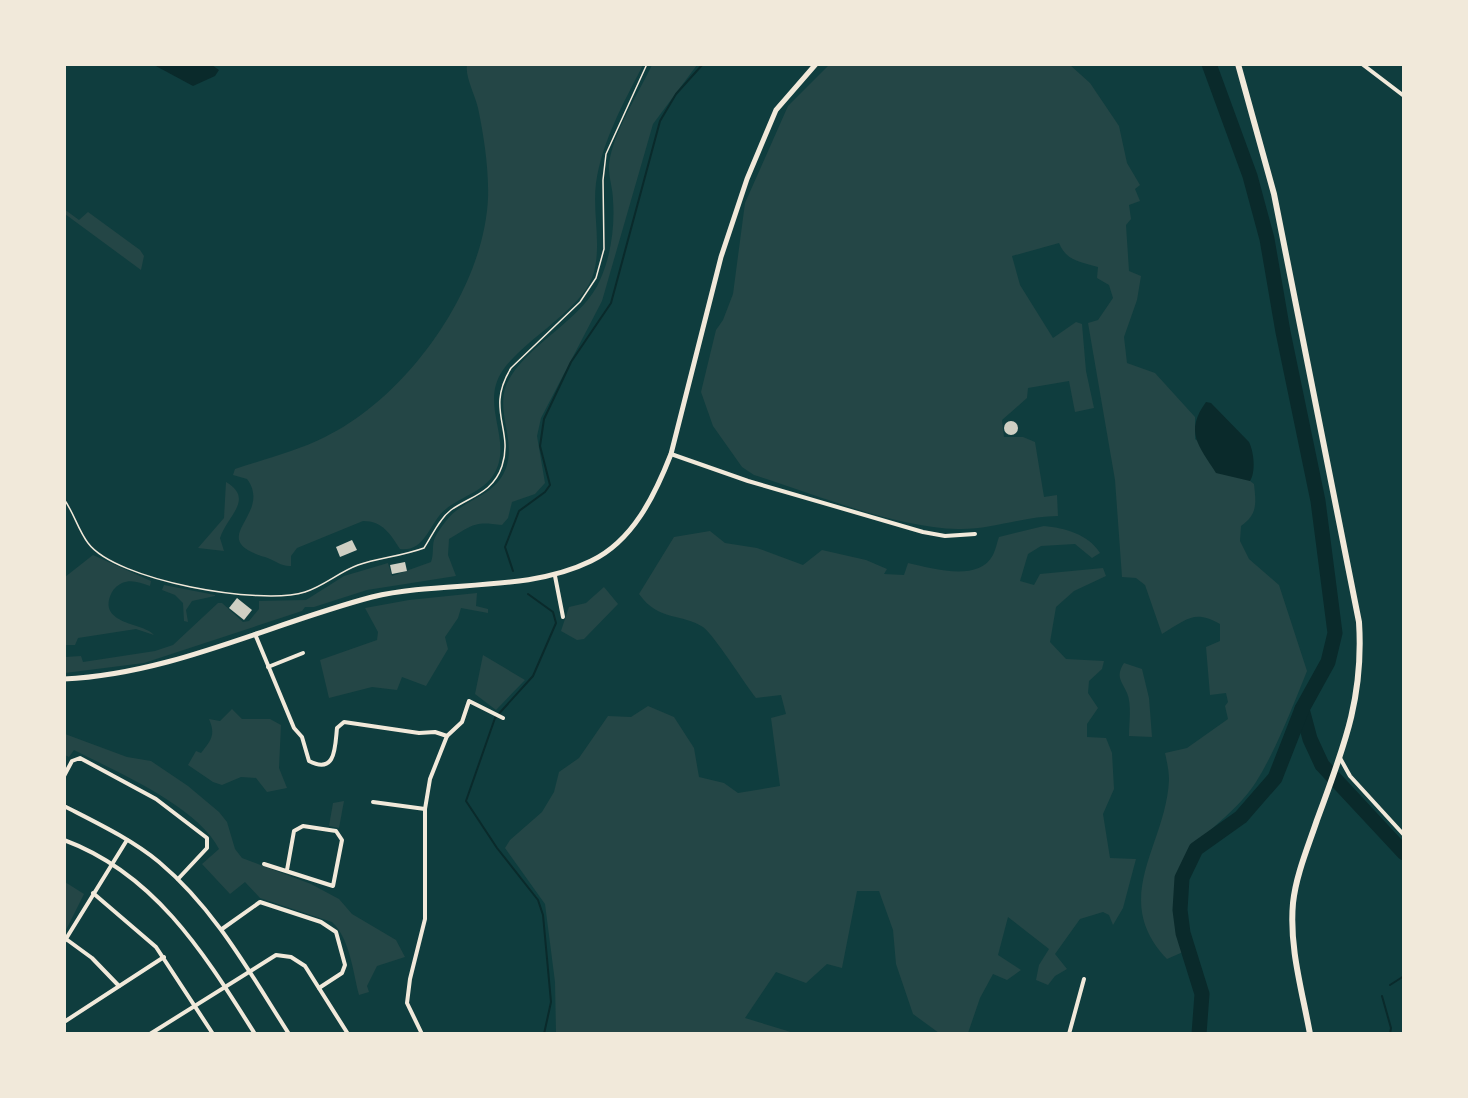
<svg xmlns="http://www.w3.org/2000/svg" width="1468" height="1098" viewBox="0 0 1468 1098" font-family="Figtree,sans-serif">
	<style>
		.green { fill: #244646 }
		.water { fill: #0a2a2b }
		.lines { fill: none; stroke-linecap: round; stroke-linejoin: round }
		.stream { stroke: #0a2a2b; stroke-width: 2 }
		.river { stroke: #0a2a2b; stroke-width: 15 }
		.building { fill: #cfcfc3 }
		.path { stroke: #f1e9da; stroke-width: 1.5 }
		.minor { stroke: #f1e9da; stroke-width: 4 }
		.secondary { stroke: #f1e9da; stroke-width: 5 }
		.primary { stroke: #f1e9da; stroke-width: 6 }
	</style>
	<rect width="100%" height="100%" fill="#0f3d3e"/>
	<g class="green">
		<path d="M467,65H643C624,102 602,141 596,183C592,214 603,249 592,278C579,311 524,340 503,370C480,403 510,436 497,468C487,494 455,496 439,516C428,530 422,552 400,549C390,534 383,521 363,521L297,548L291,556V566C282,567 274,560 265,557C203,539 274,515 247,479L233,475L235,469C265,459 297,451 325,437C407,397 484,290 488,198C489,170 484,136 478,108C475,95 465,77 467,65Z"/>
		<path d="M652,65H697L653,124L602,301L541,418L537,436L545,483L535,494L512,502L508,518L502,525C474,521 474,524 449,539L448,555L456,576L367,590L314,607H305L302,611L144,663L65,673V657L81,656L83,662L155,651L173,645L218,603H222L243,622L249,621L259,609V601L306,600L344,576L388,563L392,576L431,562C434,554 432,547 434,540C436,534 442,526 446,521C463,498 495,498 506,468C517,437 491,406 511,376C533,341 584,318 600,280C611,256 615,226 613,200C613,188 608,176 609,164C613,133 638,94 652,65Z"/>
		<path d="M829,65H1070L1090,83L1119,126L1127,163L1140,185L1135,189L1140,201L1129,205L1131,219L1126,225L1129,271L1141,276L1137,300L1124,337L1127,363L1155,373L1195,417V439L1254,484C1256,503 1258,514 1241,526L1240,541L1249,559L1279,585L1307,671C1292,708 1277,748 1256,782C1245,799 1230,813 1215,826C1168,868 1171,893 1183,952L1167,959C1109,898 1166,846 1169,780C1169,771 1167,762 1165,753L1187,748L1228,719L1225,706L1228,702L1226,693L1210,695L1206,647L1220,641V624C1194,609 1186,620 1162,634L1145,585L1136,578L1122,577L1115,480L1088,323L1098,320L1113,298L1109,285L1097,278L1098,267C1081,262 1066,261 1059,243L1012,256L1020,285L1053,338L1076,322L1082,324L1086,371L1094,408L1075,412L1069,381L1028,388L1027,398L1002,420L1004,437H1023L1035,442L1044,497L1057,495L1058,516C1024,516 991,530 958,529C896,528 814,494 754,475L742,467L713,426L701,392L716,330L723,320L733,294L745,203L788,106Z"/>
		<polygon points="64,209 79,220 88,212 140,250 144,256 141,270 65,214"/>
		<path d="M226,482C255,499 227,516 220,538L224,551L198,548L224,518Z"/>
		<path d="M1044,526C1065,528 1088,534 1100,553L1092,558L1075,544L1041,546L1028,554L1020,581L1034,585L1040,574L1103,568L1106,576L1074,591L1056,607L1050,642L1066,659L1104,661L1102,669L1089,681L1088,693L1098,708L1087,724V737L1106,738L1112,753L1114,789L1103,814L1110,858L1136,859L1123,908L1113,925L1109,915L1103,912L1080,919L1055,954L1067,969L1055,976L1048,985L1036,980L1039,965L1049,949L1008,917L998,955L1021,970L1007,980L993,974L980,998L968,1033H939L913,1014L896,964L893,930L879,891H857L842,968L827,964L806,983L776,972L745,1018L794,1033H556L555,982L545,904L505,848L510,840L542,812L554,792L559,772L579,758L608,716L631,717L648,706L674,717L694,748L699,777L724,783L738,793L780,786L771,718L786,714L781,695L756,698C745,684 714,635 703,627C682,613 659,622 639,594L674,537L710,531L725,543L757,548L803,565L822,550L866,560L887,569L884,574L904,575L908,563C932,568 978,583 993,555C996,549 997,542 999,537Z"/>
		<path d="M93,555L151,581L150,586C140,583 132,579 122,583C118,585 114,588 112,592C95,625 146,623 154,635L136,629L78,638L75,645H65V577Z"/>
		<polygon points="164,585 215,595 215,596 192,601 186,610 188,622 184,621 183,603 175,595 162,590"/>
		<polygon points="604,587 618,604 584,639 577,640 561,631 569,607 586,603"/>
		<polygon points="477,593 476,606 488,609 488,613 461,608 458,618 445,637 448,649 426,686 402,677 397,690 372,687 329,698 320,660 377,640 378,632 365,608 409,600"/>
		<polygon points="483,655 525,680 496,710 475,694"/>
		<path d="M1124,663L1142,669L1149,698L1152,737L1129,736C1129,724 1132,704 1127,693C1122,681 1115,677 1124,663Z"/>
		<path d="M232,709L242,719H270L281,725L279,768L287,788L267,792L256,778L241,777L222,785L213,782L188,765L196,751L201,753C211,740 216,735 209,719L220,721Z"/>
		<path d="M65,734L127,757L151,761L188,786L219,812L227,822L235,849L242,858L311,884L339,899L352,914L396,940L405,957L377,966L367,986L369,992L359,995C353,972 350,939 332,922L260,898L245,882L230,894L202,864L219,849C197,806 117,772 74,750L69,757L65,755Z"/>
		<polygon points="344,801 339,828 329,826 333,803"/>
		<polygon points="65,882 84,894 65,932"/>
	</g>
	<g class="water">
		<polygon points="154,65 212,65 219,70 215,76 193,86"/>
		<path d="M1206,402L1211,403L1249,442C1254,452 1256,472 1250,481L1216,473C1199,446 1184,432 1206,402Z"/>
	</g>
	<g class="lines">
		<g class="stream">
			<polyline points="513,571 505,547 519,511 545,492 550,485 540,446 544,419 571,362 611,303 660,121 676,94 703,64"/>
			<polyline points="528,594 553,612 556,623 533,676 495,718 466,801 497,848 538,900 543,915 551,1002 544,1034"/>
			<polyline points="1390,985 1404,976"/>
			<polyline points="1382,996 1391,1028 1390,1034"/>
		</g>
		<g class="river">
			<polyline points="1302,709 1310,739 1322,765 1404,853"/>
			<polyline points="1199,1034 1202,994 1183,933 1180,910 1182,878 1196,849 1241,817 1275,778 1302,709 1328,662 1335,633 1318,501 1283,332 1267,239 1250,176 1209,64"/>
		</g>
	</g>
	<g class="building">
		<circle cx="1011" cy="428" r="7"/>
		<polygon points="352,540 357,550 340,557 336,547"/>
		<polygon points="405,562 407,571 392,574 390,565"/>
		<polygon points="237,598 252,610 244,620 229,608"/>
	</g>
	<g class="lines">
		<path class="path" d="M64,499C74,513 78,530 88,543C116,581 262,606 305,592C324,586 339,572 358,565C379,558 402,556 424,548C432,536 439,519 451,510C471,496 493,493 502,466C514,429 485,410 511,368L580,302L596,278L604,249L603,180L606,154L647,64"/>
		<g class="minor">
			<polyline points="1362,64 1404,96"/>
			<polyline points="671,454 748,481 923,532 945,536 975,534"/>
			<polyline points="555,576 563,617"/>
			<path d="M255,634L294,728L302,737L309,761C336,775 335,747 337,728L344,722L419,733L435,732L447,736"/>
			<polyline points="268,667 303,653"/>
			<polyline points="1340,758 1350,776 1404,835"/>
			<polyline points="64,776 72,761 80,758 156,799 207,838 207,848 178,879"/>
			<polyline points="373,802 425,809"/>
			<path d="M64,806C97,823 131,839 159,862C215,909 250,973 289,1034"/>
			<path d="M64,840C156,874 205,955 255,1034"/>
			<polyline points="264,864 333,886 342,840 336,831 303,826 294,831 287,870"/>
			<polyline points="93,893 156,947 213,1034"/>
			<polyline points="222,929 260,902 321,922 336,932 345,965 342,973 319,988"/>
			<polyline points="66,939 92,958 119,986"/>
			<polyline points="64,942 127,840"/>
			<polyline points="64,1022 164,957"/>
			<polyline points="150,1034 276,955 291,957 305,966 348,1034"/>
			<polyline points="422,1034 407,1003 410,979 425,919 425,809 430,779 447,736 462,722 469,701 503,718"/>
			<polyline points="1069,1034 1084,979"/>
		</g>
		<path class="secondary" d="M64,679C172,674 269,624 372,597C443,580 526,593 591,561C633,541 655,495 671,454L721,257L747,179L776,110L816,64"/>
		<path class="primary" d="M1238,64L1274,194L1359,622C1364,699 1343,749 1317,820C1308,847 1296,875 1293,903C1289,947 1302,990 1310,1034"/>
	</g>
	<rect width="1468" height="1098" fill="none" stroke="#f1e9da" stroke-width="132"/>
</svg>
